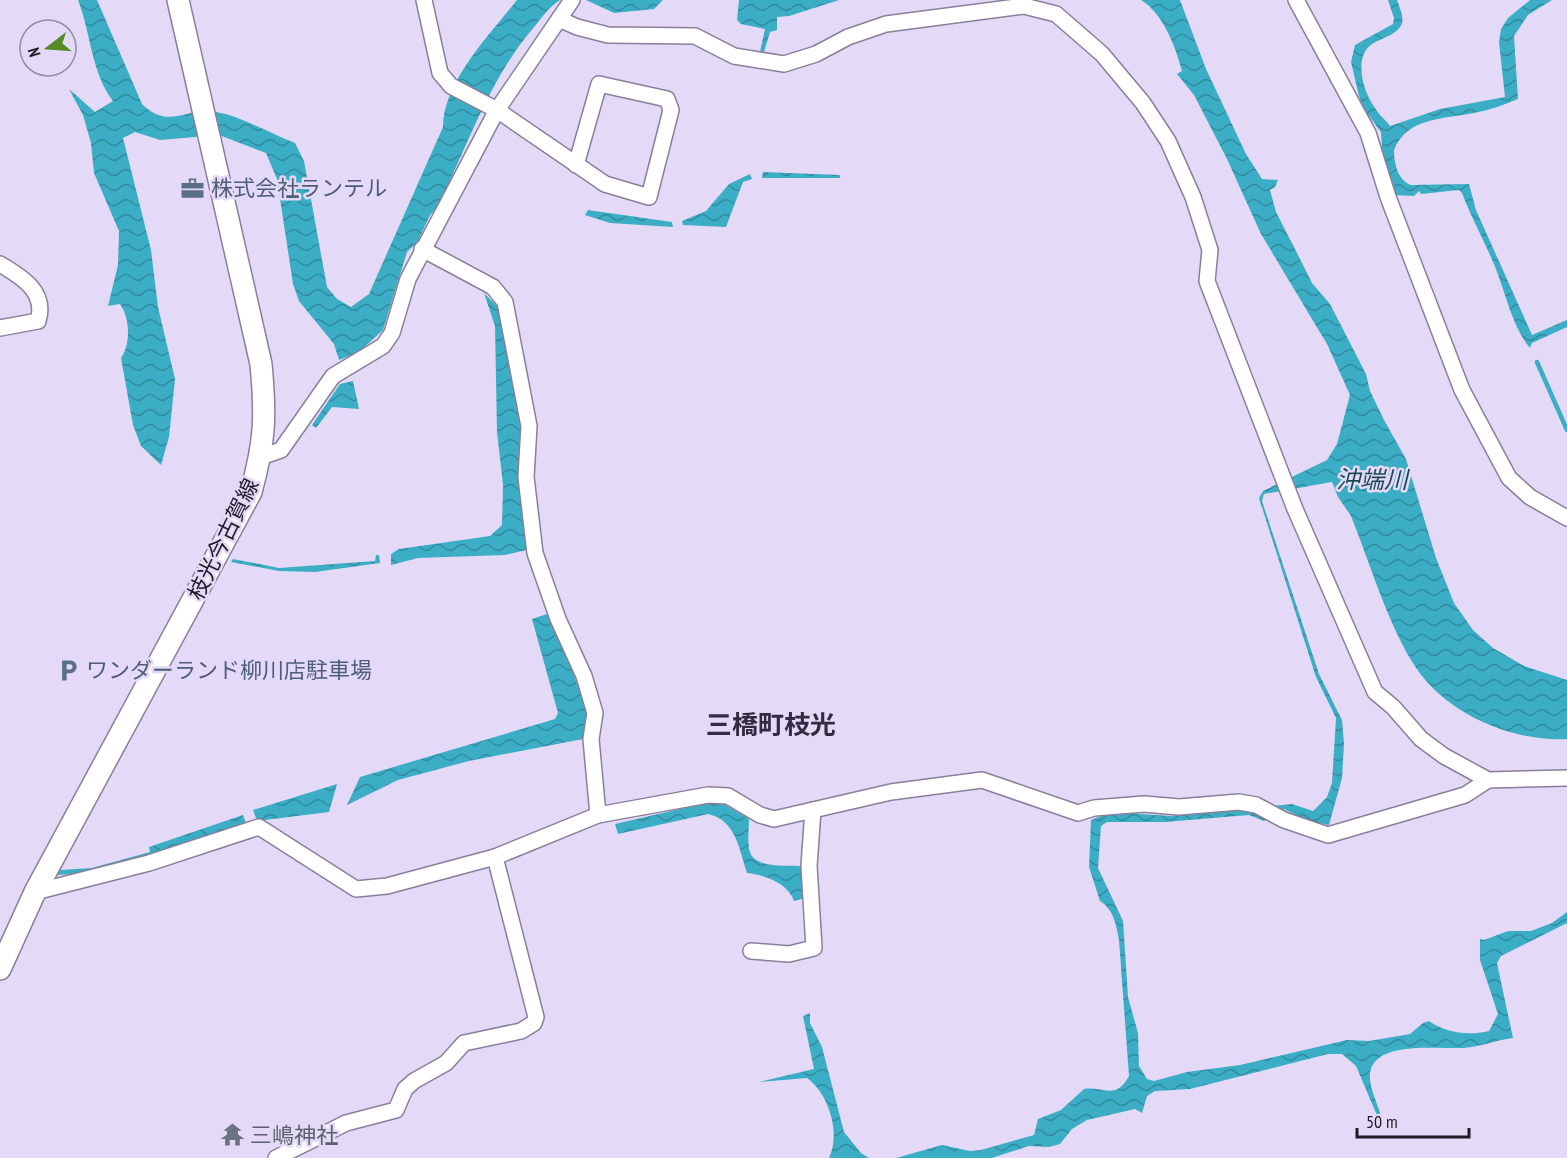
<svg xmlns="http://www.w3.org/2000/svg" width="1567" height="1158" viewBox="0 0 1567 1158" font-family="'PT Sans Narrow','Noto Sans JP',sans-serif">
	<style>
		.water { fill: url(#water-waves) }
		.lines { fill: none; stroke-linecap: round; stroke-linejoin: round }
		.stream { stroke: #3badc5; stroke-width: 4.5 }
		.minor-casing { stroke: #897f9a; stroke-width: 18 }
		.secondary-casing { stroke: #897f9a; stroke-width: 24 }
		.minor { stroke: #fff; stroke-width: 15 }
		.secondary { stroke: #fff; stroke-width: 21 }
		.labels { text-anchor: middle; dominant-baseline: central; stroke-width: 5; stroke-linejoin: round; paint-order: stroke }
		.service-label { font-size: 22px; fill: #4e5e75; stroke: #e4daf7; text-anchor: start }
		.street-label { font-size: 22px; fill: #1f1b25; stroke: #e4daf7 }
		.worship-label { font-size: 22px; fill: #5b616d; stroke: #e4daf7; text-anchor: start }
		.water-label { font-size: 24px; font-style: italic; fill: #1a4b55; stroke: #e4daf7 }
		.quarter-label { font-size: 26px; font-weight: bold; fill: #342b41; stroke: #e4daf7 }
	</style>
	<defs>
		<pattern id="water-waves" width="16" height="10" patternUnits="userSpaceOnUse" patternTransform="scale(1.5)"><rect width="16" height="10" fill="#3badc5"/><path d="M0 5q4-4 8 0t8 0" fill="none" stroke="#318ca0"/></pattern>
	</defs>
	<rect width="100%" height="100%" fill="#e4daf7"/>
	<g class="water">
		<path d="M78,0H97L142,104C170,131 186,106 216,112C241,116 271,134 295,143L304,161L327,287L337,299L351,307L369,294L443,127C443,82 490,34 517,0H560C550,6 543,16 535,26C494,73 473,131 447,187L445,200L430,215L418,241L407,252L383,330L359,352L339,360L334,344L299,301L293,284L277,179L266,153L219,135L160,140L135,132L123,138L151,250L158,307L175,379L169,437L161,465L141,446L133,425L121,358C131,344 130,318 120,304L108,306L118,265L119,231L94,173L91,143L83,115L69,89L95,112L113,101C91,72 91,33 78,0Z"/>
		<polygon points="586,0 663,0 654,9 614,13"/>
		<polygon points="739,0 839,0 789,16 777,17 777,30 770,32 764,52 760,52 765,29 741,24 737,20"/>
		<path d="M1141,0H1180L1206,69L1246,154L1262,179L1278,180L1275,187L1270,190L1276,212L1296,251L1312,283L1330,304L1366,374L1370,391L1384,420L1406,459L1436,558L1454,603L1473,630L1493,648L1524,666L1567,680V739C1510,742 1441,712 1411,660C1385,616 1370,563 1351,516L1338,497L1332,482L1264,494L1262,501L1319,674L1342,720L1344,744L1342,778L1329,825L1308,821L1284,809L1264,821L1249,815L1165,822H1107L1101,826L1098,868L1123,921L1128,997L1138,1033L1139,1066L1147,1079L1154,1081L1187,1072L1240,1065L1347,1040L1369,1041L1410,1034L1423,1023L1429,1021C1446,1033 1468,1036 1489,1031L1498,1014L1480,960V939L1484,940L1508,931H1531L1552,923L1567,912V923L1501,956L1497,963L1513,1038C1496,1040 1480,1047 1463,1048C1441,1049 1389,1042 1374,1063C1363,1077 1377,1101 1381,1116L1379,1120L1356,1066L1342,1054H1328L1190,1089L1155,1091L1147,1096L1142,1113L1135,1109L1087,1120L1072,1129L1060,1144L1049,1147L1029,1146L992,1158H896L942,1145L970,1151L981,1150L1034,1135L1038,1119L1061,1110L1084,1089C1102,1086 1116,1101 1129,1076L1119,940C1116,924 1114,910 1100,901L1089,867L1091,820L1111,812L1171,816L1292,804L1313,811L1327,797L1332,783L1336,718L1316,677L1259,498L1263,491L1327,460L1337,444L1350,395L1327,344L1261,234L1227,159L1194,95L1177,74L1182,71C1176,48 1163,13 1141,0Z"/>
		<path d="M1388,0H1397C1399,6 1404,16 1402,23C1399,34 1382,38 1372,44C1353,57 1363,92 1375,108C1379,115 1386,120 1390,126L1440,109L1505,97L1499,42L1501,29L1508,18L1530,0H1552L1528,15L1514,36L1518,99C1504,105 1489,110 1474,113C1444,119 1407,117 1394,150C1394,164 1398,180 1411,185L1469,184L1476,210L1532,335L1567,320V327L1532,343L1530,348C1511,325 1505,289 1493,262C1483,238 1471,217 1462,193L1459,190L1421,194L1419,191L1414,196L1393,195L1383,162L1381,132L1363,108L1359,96L1351,62L1355,45L1393,24L1394,18Z"/>
		<polygon points="763,172 840,175 840,178 762,178"/>
		<polygon points="750,174 752,179 743,182 726,227 683,225 682,221 706,211 729,184"/>
		<polygon points="588,210 672,222 673,227 610,223 585,215"/>
		<polygon points="484,293 499,308 524,415 518,474 531,549 505,555 418,558 391,565 391,554 399,549 490,536 502,525 503,485 497,432 495,326"/>
		<polygon points="353,381 359,409 332,407 316,428 312,425 340,384"/>
		<polygon points="376,555 379,555 380,563 315,572 279,571 231,562 233,559 279,568 375,561"/>
		<polygon points="550,613 590,717 583,739 469,761 398,780 347,805 360,777 555,719 558,713 532,619"/>
		<polygon points="337,784 329,812 257,821 253,810"/>
		<path d="M706,803L724,804L749,819C749,829 747,843 750,852C755,869 789,865 803,866L802,899L794,901C788,883 765,875 747,873C739,849 736,820 708,814L618,834L615,824Z"/>
		<polygon points="243,815 246,823 193,844 93,873 55,875 58,865 61,870 92,868 150,852 149,847"/>
		<path d="M810,1013V1023L822,1047L844,1132L861,1153L869,1158H829C841,1133 829,1094 807,1078L759,1082L814,1069L803,1016Z"/>
	</g>
	<g class="lines">
		<polyline class="stream" points="1537,362 1567,430"/>
		<defs>
			<g id="minor">
				<polyline points="424,0 440,73 451,86 497,110 605,184 649,197 671,110 667,99 599,84 576,165"/>
				<polyline points="1296,0 1368,133 1388,197 1462,390 1509,478 1530,497 1567,518"/>
				<polyline points="559,19 577,27 608,35 695,36 734,56 784,64 816,54 848,37 886,24 1024,6 1056,14 1102,54 1143,103 1168,141 1193,197 1210,250 1207,281 1295,509 1375,692 1393,707 1421,739 1444,756 1488,780 1567,778"/>
				<polyline points="422,249 493,287 505,302 529,426 526,477 535,553 558,619 584,676 595,713 591,739 598,815"/>
				<path d="M0,264C22,277 47,292 38,321L0,328"/>
				<polyline points="261,457 281,450 333,376 383,346 392,333 408,279 497,110 572,0"/>
				<polyline points="35,892 149,863 259,827 356,889 387,886 495,857 598,815 708,795 728,796 760,815 774,819 891,792 982,780 1078,813 1094,808 1144,804 1179,807 1239,802 1256,805 1284,820 1328,835 1465,795 1488,780"/>
				<polyline points="751,951 789,954 814,948 809,866 813,810"/>
				<polyline points="276,1158 346,1123 396,1110 405,1089 414,1081 446,1063 464,1043 521,1031 534,1023 536,1017 495,857"/>
			</g>
			<path id="secondary" d="M0,969L35,892L251,492C265,441 266,417 261,364L178,0"/>
		</defs>
		<use href="#minor" class="minor-casing"/>
		<use href="#secondary" class="secondary-casing"/>
		<use href="#minor" class="minor"/>
		<use href="#secondary" class="secondary"/>
	</g>
	<defs>
		<symbol id="office-bare" viewBox="-9 -9 18 18"><path d="M-6-3h4V-5.5h4V-3h4V5H-6ZM-1-4.5V-3h2v-1.5ZM-6 0V1H6V0Z" fill="#5c6f8a" stroke="#e4daf7" stroke-width="2.5" paint-order="stroke"/></symbol>
		<symbol id="parking-bare" viewBox="-9 -9 18 18"><path d="M-3.5-5.5H1a3.5 3.5 0 0 1 0 7H-1V5.5H-3.5ZM-1-3.4V-.6H.8a1.4 1.4 0 0 0 0-2.8Z" fill="#5c6f8a" stroke="#e4daf7" stroke-width="2.5" paint-order="stroke"/></symbol>
		<symbol id="temple-bare" viewBox="-9 -9 18 18"><path d="M0-6L5-2H3V0L6.5 2.5H4V6H1.5V3h-3V6H-4V2.5H-6.5L-3 0V-2H-5Z" fill="#6b7280" stroke="#e4daf7" stroke-width="2.5" paint-order="stroke"/></symbol>
	</defs>
	<g fill-rule="evenodd">
		<use href="#office-bare" x="176" y="172" width="33" height="33"/>
		<use href="#parking-bare" x="52" y="654" width="33" height="33"/>
		<use href="#temple-bare" x="216" y="1118" width="33" height="33"/>
	</g>
	<g class="labels">
		<g class="service-label">
			<text x="211" y="188">株式会社ランテル</text>
			<text x="86" y="670">ワンダーランド柳川店駐車場</text>
		</g>
		<g class="street-label">
			<text transform="translate(223 539) rotate(-64)">枝光今古賀線</text>
		</g>
		<g class="worship-label">
			<text x="250" y="1135">三嶋神社</text>
		</g>
		<g class="water-label">
			<text x="1372" y="479">沖端川</text>
		</g>
		<g class="quarter-label">
			<text x="771" y="724">三橋町枝光</text>
		</g>
	</g>
	<g transform="translate(48 48) rotate(253)"><circle r="28" fill="#e4daf7" stroke="#958ea3" stroke-width="1.5"/>
	<path d="M0-4.5L10 22L0 15L-10 22Z" fill="#558b24"/>
	<text y="-9" font-size="16" font-weight="bold" text-anchor="middle" fill="#1f1b25">N</text>
	</g>
	<path d="M1357 1128v9h112v-9" fill="none" stroke="#1f1b25" stroke-width="3"/>
	<text x="1366" y="1128" font-size="18" fill="#1f1b25" stroke="#e4daf7" stroke-width="4.5" paint-order="stroke">50 m</text>
</svg>
